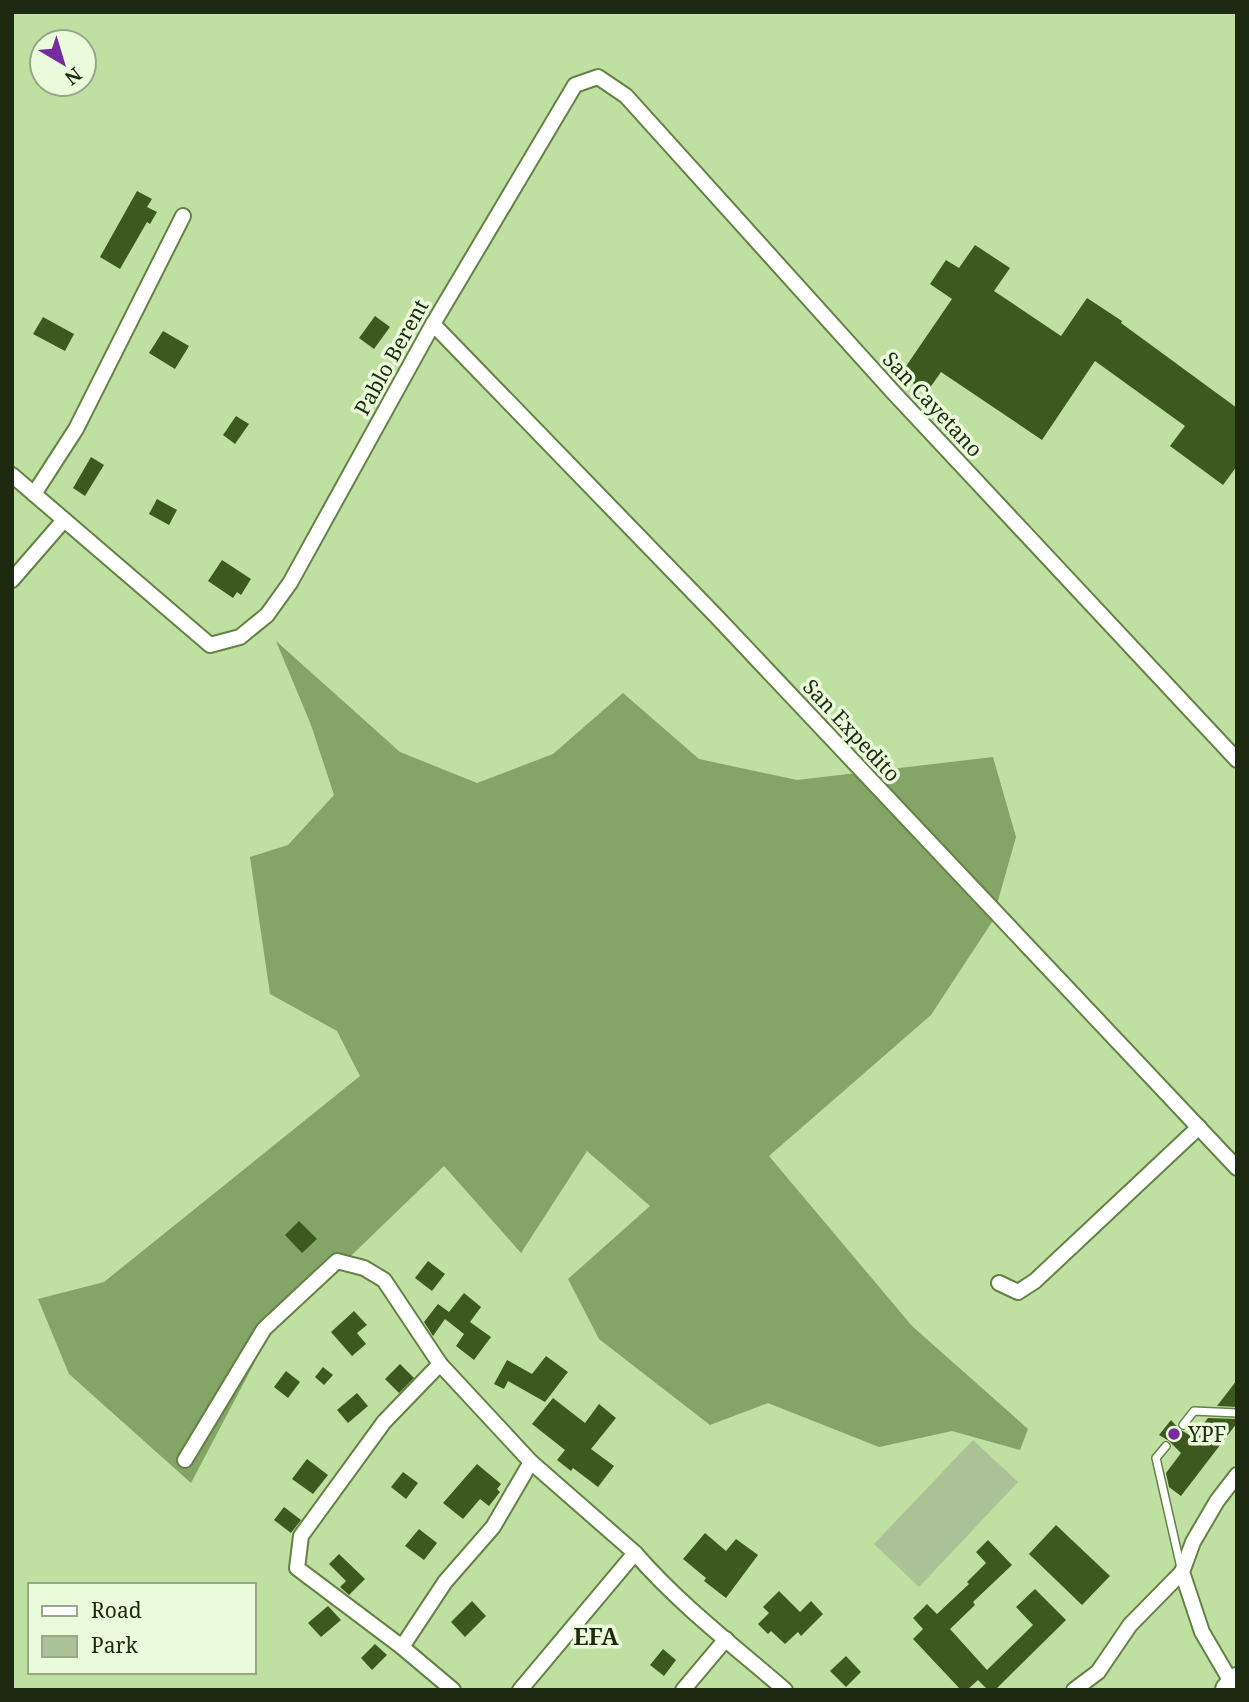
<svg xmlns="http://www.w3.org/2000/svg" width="1249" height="1702" viewBox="0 0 1249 1702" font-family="'Noto Serif',serif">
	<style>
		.green { fill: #aac296 }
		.forest { fill: #84a565 }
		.building { fill: #3e591f }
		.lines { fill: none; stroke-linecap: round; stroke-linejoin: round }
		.lane-casing { stroke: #648146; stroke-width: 10 }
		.street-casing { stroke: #648146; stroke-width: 18 }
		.highway-casing { stroke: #648146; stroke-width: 30 }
		.lane { stroke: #fff; stroke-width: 7 }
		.street { stroke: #fff; stroke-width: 14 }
		.highway { stroke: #fff; stroke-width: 26 }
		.poi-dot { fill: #762c9f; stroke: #eafbdb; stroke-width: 2.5 }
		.labels { text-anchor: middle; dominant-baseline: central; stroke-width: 7; stroke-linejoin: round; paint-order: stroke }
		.street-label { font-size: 21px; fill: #1d2910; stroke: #eafbdb }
		.poi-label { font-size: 21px; fill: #1d2910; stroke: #eafbdb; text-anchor: start }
		.neighbourhood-label { font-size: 23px; font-weight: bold; fill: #1d2910; stroke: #eafbdb }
	</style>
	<rect width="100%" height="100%" fill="#bfe0a1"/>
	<polygon class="green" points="973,1440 1018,1482 919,1587 874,1544"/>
	<polygon class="forest" points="276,641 400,752 477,783 553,754 623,693 699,759 797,780 993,757 1016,837 992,922 931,1015 769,1156 912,1326 1028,1429 1020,1450 952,1431 879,1447 768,1403 710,1425 599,1339 568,1279 650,1206 587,1151 521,1253 444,1166 269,1335 191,1483 69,1374 38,1299 104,1282 360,1076 337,1031 270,994 250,857 288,845 334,795 311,725"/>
	<g class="building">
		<polygon points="137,191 152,199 147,207 157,212 150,224 147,222 120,269 100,257"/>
		<polygon points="975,245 1010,268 994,291 1061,336 1087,298 1122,321 1121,323 1237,408 1237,466 1223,485 1170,446 1185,426 1095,361 1042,440 941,372 927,392 900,375 952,299 930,284 946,260 959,268"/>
		<polygon points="375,316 390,327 374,349 359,338"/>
		<polygon points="43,317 74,334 65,351 33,334"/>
		<polygon points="163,331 189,346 175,369 149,353"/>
		<polygon points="236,416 249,424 235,444 223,435"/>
		<polygon points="91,457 104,465 85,496 73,488"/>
		<polygon points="157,499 177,510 169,525 149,514"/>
		<polygon points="222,560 251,579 241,595 237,592 233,598 208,581"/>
		<polygon points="299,1221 317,1239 302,1253 285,1235"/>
		<polygon points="428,1261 445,1274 432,1291 415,1278"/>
		<polygon points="464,1293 481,1307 470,1322 491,1337 474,1360 456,1346 464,1334 445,1319 433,1336 424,1322 438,1304 449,1312"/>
		<polygon points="354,1311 367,1325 357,1333 366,1344 352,1356 331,1332"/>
		<polygon points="546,1356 568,1372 545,1402 508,1381 504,1389 494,1384 507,1360 532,1374"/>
		<polygon points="400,1364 414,1378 399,1393 385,1379"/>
		<polygon points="323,1367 333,1375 324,1385 315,1377"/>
		<polygon points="286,1371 300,1382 288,1398 274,1387"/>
		<polygon points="1237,1380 1237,1407 1217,1406"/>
		<polygon points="357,1393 368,1406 348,1423 337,1410"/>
		<polygon points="553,1398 585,1423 599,1404 616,1418 591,1449 614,1466 598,1487 573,1468 571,1471 557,1460 565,1450 532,1424"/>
		<polygon points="1208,1418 1237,1419 1237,1423 1181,1496 1169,1487 1166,1473 1181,1453 1169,1441 1159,1435 1171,1420 1179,1429 1193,1437"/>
		<polygon points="307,1459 328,1475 313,1494 292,1479"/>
		<polygon points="477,1464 501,1484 497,1489 500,1492 489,1506 480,1499 463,1519 443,1503"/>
		<polygon points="403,1472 418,1483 406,1499 391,1487"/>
		<polygon points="284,1507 301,1520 291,1533 274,1520"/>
		<polygon points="1056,1525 1110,1576 1082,1605 1029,1554"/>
		<polygon points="419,1529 437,1543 424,1560 405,1546"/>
		<polygon points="705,1533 726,1551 736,1539 758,1555 726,1598 704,1581 706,1578 683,1559"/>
		<polygon points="988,1540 1012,1565 973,1602 975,1605 950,1629 987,1670 1033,1625 1016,1607 1035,1589 1066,1620 995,1690 988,1690 978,1680 967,1690 961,1690 913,1639 923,1629 913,1618 927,1604 937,1614 969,1584 967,1582 986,1563 976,1552"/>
		<polygon points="339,1554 365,1579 349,1595 340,1587 346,1581 329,1564"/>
		<polygon points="779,1591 800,1612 811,1601 823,1614 801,1636 798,1632 785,1644 771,1631 768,1634 758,1624 769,1613 763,1607"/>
		<polygon points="472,1601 486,1616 465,1637 451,1622"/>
		<polygon points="328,1606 341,1620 321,1637 308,1623"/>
		<polygon points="375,1644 387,1655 372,1670 361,1658"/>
		<polygon points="663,1649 676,1660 664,1676 650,1665"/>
		<polygon points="846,1656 861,1672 846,1687 830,1671"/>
	</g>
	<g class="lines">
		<defs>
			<g id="lane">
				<polyline points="1183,1425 1194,1411 1237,1413"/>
				<polyline points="1166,1446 1156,1458 1181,1568"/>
			</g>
			<g id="street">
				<polyline points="433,324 717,617 1237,1168"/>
				<polyline points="12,475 210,645 240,637 267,615 290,583 433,324 575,85 598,77 626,96 893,392 1237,760"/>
				<polyline points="34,494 76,429 183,216"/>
				<polyline points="12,580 64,520"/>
				<polyline points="999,1283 1018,1292 1035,1281 1199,1127"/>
				<polyline points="440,1364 384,1422 301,1536 297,1568 402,1647 453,1690"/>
				<path d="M185,1460L264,1329L337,1261L364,1268L384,1280L440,1364L531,1462L635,1553C679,1604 734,1646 785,1690"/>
				<polyline points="402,1647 445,1582 493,1527 531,1462"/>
				<polyline points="1233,1685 1202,1632 1182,1572 1193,1542 1217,1501 1237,1475"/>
				<polyline points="520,1690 635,1553"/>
				<polyline points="683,1690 726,1639"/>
				<polyline points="1074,1690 1098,1672 1130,1625 1182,1572"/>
			</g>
			<polyline id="highway" points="1229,1690 1237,1681"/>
		</defs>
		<use href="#lane" class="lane-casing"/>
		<use href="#street" class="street-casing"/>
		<use href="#highway" class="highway-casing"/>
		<use href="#lane" class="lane"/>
		<use href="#street" class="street"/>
		<use href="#highway" class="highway"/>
	</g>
	<circle class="poi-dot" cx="1174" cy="1434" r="7"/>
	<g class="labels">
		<g class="street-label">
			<text transform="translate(391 357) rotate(-61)">Pablo Berent</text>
			<text transform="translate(933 404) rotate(47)">San Cayetano</text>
			<text transform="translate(852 730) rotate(47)">San Expedito</text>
		</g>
		<g class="poi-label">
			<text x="1188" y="1434">YPF</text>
		</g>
		<g class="neighbourhood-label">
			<text x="596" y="1636">EFA</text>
		</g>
	</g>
	<rect width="1249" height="1702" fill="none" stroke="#1d2910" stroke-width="28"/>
	<rect x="28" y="1583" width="228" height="91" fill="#eafbdb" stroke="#98a78a" stroke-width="2"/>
	<rect x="42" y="1606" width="35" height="10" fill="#ffffff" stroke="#98a78a" stroke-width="2"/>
	<text x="91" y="1618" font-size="21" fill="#1d2910">Road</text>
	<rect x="42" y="1636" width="35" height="21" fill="#aac296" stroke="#98a78a" stroke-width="2"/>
	<text x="91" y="1653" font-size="21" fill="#1d2910">Park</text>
	<g transform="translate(63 63) rotate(142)"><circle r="33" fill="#eafbdb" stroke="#98a78a" stroke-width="2"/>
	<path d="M0-5L12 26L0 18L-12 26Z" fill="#762c9f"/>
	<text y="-10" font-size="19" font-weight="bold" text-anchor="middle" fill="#1d2910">N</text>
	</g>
</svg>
